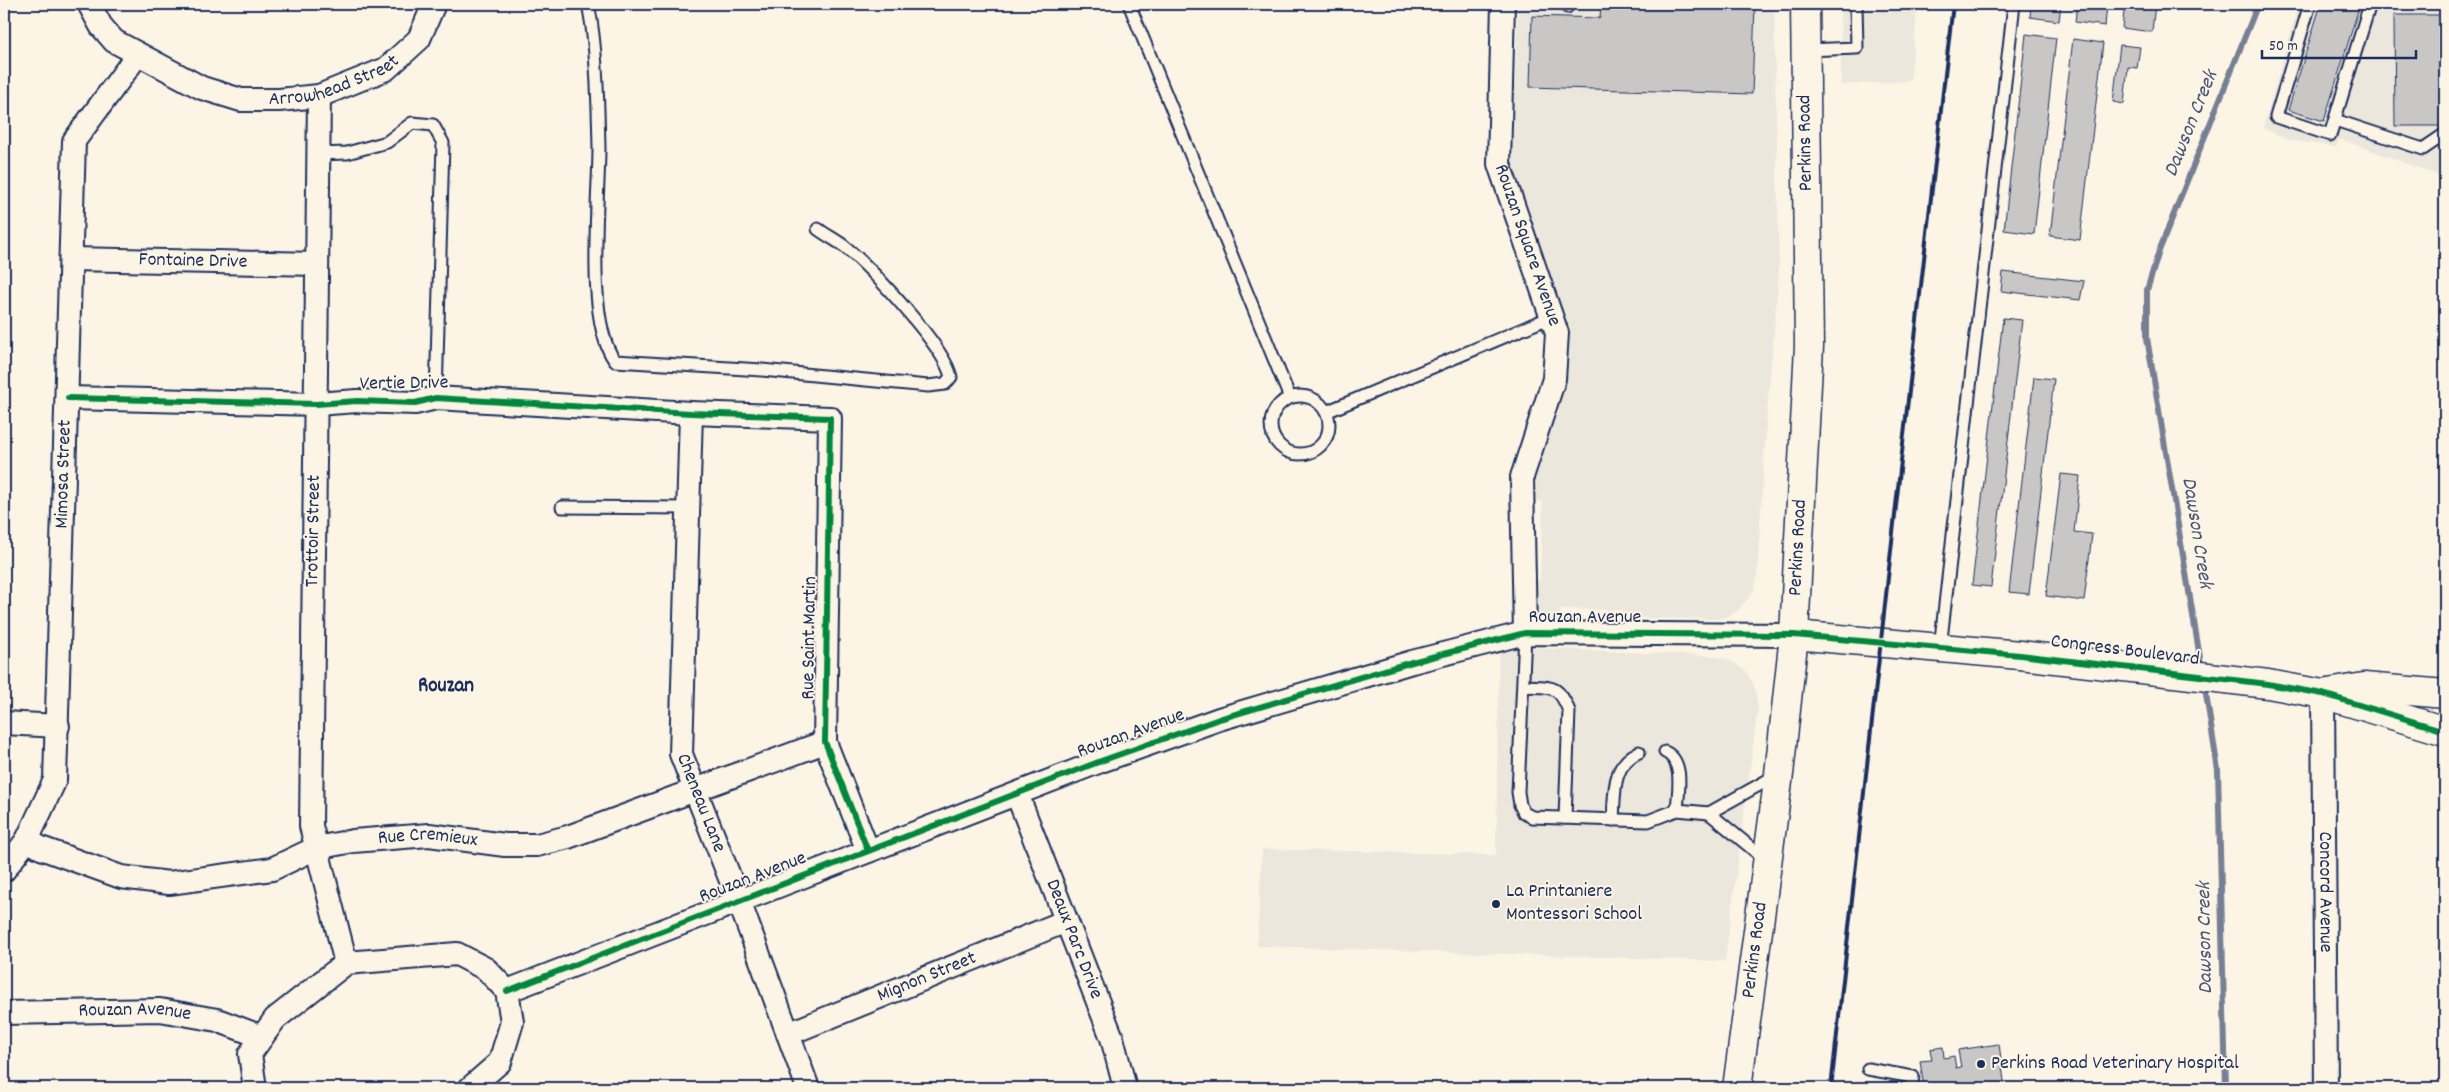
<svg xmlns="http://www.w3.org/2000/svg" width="2449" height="1092" viewBox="0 0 2449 1092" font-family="Dekko,sans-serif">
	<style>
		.built { fill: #ece7dc }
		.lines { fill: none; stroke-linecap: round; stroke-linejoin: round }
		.stream { stroke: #767f94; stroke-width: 6 }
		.building { fill: #c8c7c6; stroke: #1b2f5e }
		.lane-casing { stroke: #1b2f5e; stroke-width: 15 }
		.street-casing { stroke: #1b2f5e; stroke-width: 26 }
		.secondary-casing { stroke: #1b2f5e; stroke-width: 31 }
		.lane { stroke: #fcf5e5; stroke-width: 11 }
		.street { stroke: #fcf5e5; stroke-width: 22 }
		.secondary { stroke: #fcf5e5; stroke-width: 28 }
		.rail { stroke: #1b2f5e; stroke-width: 4 }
		.cycleway-casing { stroke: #fcf5e5; stroke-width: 9 }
		.cycleway { stroke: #00873e; stroke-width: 6 }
		.poi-dot { fill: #1b2f5e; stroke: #fcf5e5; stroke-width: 2 }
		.labels { text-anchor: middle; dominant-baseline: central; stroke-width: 4; stroke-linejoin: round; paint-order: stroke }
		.street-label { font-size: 20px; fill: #1b2f5e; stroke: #fcf5e5 }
		.poi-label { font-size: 20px; fill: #1b2f5e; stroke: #fcf5e5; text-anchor: start }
		.water-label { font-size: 21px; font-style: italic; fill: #485779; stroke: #fcf5e5 }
		.neighbourhood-label { font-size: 21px; font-weight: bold; fill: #1b2f5e; stroke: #fcf5e5 }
	</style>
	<rect width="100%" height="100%" fill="#fcf5e5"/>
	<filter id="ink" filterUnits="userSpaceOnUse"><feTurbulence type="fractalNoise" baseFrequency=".02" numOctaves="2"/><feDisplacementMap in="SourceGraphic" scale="10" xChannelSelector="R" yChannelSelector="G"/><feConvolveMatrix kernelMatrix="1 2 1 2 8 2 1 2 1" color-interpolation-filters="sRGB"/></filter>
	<g filter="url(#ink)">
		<g class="built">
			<polygon points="1518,4 1774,4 1779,271 1766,425 1757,577 1754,590 1747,600 1737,611 1726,617 1716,619 1626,618 1622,614 1622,610 1560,609 1560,615 1557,616 1541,615 1535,611 1534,582 1540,580 1543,502 1538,501 1535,498 1537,466 1567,358 1569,336 1564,316 1510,174 1508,83 1515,83"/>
			<polygon points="1840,4 1918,4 1910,81 1841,85"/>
			<polygon points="2299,4 2445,4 2445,178 2340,139 2336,147 2323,145 2288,140 2263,128"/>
			<polygon points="1499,646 1714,656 1730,660 1746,671 1755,688 1758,707 1725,961 1257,946 1262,849 1496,855"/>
		</g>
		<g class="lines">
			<g class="stream">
				<polyline points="2202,670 2147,338 2147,290 2159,251 2258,4"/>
				<polyline points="2204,682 2218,770 2226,1088"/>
			</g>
		</g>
		<g class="building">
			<polygon points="1601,4 1755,4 1752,94 1530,87 1532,16 1600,18"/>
			<polygon points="2031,4 2061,4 2059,21 2030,17"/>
			<polygon points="2077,4 2107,4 2105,26 2075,22"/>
			<polygon points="2125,4 2155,4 2152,32 2122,28"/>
			<polygon points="2321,4 2360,4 2324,121 2288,110"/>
			<rect x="2405" y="4" width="40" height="5"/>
			<polygon points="2394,15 2445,15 2445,108 2442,108 2442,126 2395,126"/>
			<polygon points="2026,34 2056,38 2034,234 2004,230"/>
			<polygon points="2073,39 2103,43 2080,240 2050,236"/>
			<polygon points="2120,45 2140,47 2137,68 2128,67 2124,104 2113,102"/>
			<polygon points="2445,155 2445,174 2440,173"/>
			<polygon points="2003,272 2084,281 2080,300 2001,291"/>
			<polygon points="2003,318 2022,320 1991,587 1972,585"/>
			<polygon points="2034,377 2054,379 2029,594 2009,592"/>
			<polygon points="2061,474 2080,476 2074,532 2092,534 2084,601 2046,596"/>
			<polygon points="1999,1044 2005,1088 1924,1088 1920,1061 1932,1060 1930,1049 1943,1047 1944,1058 1954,1056 1956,1068 1961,1067 1958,1050"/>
		</g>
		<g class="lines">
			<defs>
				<g id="lane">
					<path d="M588,4C597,46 598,104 599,148C599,200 585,321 615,361L762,370L928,386L945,384L951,377C945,347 870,267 844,246C836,240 826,235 818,229"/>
					<polyline points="1129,4 1290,398"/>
					<polyline points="2310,4 2276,117 2330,135 2370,4"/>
					<polyline points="1567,7 1568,4"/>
					<polyline points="1806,50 1857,48 1856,4"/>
					<polyline points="2335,120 2423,149 2445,134"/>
					<polyline points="318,154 347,153 387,142 412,123 433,125 443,143 436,398"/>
					<circle cx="1300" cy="425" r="29"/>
					<polyline points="1326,412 1551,317"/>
					<polyline points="562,507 688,508"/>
					<polyline points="1525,633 1518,792 1520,805 1524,813 1532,817 1648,821 1677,810 1709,813"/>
					<polyline points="1940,648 2014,4"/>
					<path d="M1524,686C1551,688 1558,683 1569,711L1565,818"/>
					<path d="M1665,752C1685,761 1678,792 1677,810"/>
					<path d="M1613,820C1615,793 1611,765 1639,752"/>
					<polyline points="1766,860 1709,813 1777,775"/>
					<polyline points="1868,1069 1913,1077 1911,1088"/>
				</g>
				<g id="street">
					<path id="s1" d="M89,4L101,26L114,41L202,88L241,100H279L319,96L386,69L419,39L434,4"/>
					<path id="s2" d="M1503,4L1499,164L1557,333L1554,379L1522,477L1525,633"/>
					<polyline points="319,96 311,826 346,963"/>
					<path id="s3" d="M71,259L317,264"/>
					<polyline points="68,398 316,404 357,401 415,403 436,398 691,413 830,418 825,742 868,851"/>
					<path id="s4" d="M691,413L681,754L739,901L808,1088"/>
					<path id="s5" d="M2323,694L2326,1088"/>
					<polyline points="4,723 58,726"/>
					<path id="s6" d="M1017,794L1112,1038L1125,1088"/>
					<path id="s7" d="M27,840L41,848L121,877L169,883L272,869L316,848L353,841L429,835L505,845H537L568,837L825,742"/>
					<path id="s8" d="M4,870L27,840L55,780L74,141L138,54"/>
					<polyline points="507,991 1101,761 1219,719 1412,662 1525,633 1794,635"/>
					<path id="s9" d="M4,1013L160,1010L217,1020L262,1037"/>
					<path id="s10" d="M788,1034L1066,921"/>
					<polyline points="255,1088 250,1054 275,1019 346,963 457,954 486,969 507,991 512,1022 500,1062 470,1088"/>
				</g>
				<g id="secondary">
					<polyline points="1794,635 2020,655 2268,684 2323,694 2445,731"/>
					<polyline points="2328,693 2364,687 2445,694"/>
					<path id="s11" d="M1737,1088L1779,774L1794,635L1809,346L1805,4"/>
				</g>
			</defs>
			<use href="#lane" class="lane-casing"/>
			<use href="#street" class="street-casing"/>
			<use href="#secondary" class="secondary-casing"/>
			<use href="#lane" class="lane"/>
			<use href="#street" class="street"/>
			<use href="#secondary" class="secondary"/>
			<path class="rail" d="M1831,1088C1873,727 1910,365 1953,4"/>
			<defs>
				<g id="cycleway">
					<polyline points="68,398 316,404 357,401 415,403 436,398 691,413 830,418 825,742 868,851"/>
					<polyline points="507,991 1101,761 1219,719 1412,662 1525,633 1794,635 2020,655 2268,684 2323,694 2445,731"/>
				</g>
			</defs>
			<use href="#cycleway" class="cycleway-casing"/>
			<use href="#cycleway" class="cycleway"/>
		</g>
	</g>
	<g class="poi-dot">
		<circle cx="1496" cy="904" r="5"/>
		<circle cx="1981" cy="1064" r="5"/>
	</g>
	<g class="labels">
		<g class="street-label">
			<text stroke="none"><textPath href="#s1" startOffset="282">Arrowhead Street</textPath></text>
			<text transform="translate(1806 143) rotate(-91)">Perkins Road</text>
			<text stroke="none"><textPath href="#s2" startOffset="246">Rouzan Square Avenue</textPath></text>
			<text stroke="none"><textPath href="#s3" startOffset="122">Fontaine Drive</textPath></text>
			<text transform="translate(404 384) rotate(-1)">Vertie Drive</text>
			<text stroke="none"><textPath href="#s8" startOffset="410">Mimosa Street</textPath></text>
			<text transform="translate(314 531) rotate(-89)">Trottoir Street</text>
			<text stroke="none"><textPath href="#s11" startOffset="544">Perkins Road</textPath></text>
			<text x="1585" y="618">Rouzan Avenue</text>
			<text transform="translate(810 638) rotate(-89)">Rue Saint Martin</text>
			<text transform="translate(2125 651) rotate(7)">Congress Boulevard</text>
			<text transform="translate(1131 734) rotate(-20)">Rouzan Avenue</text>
			<text stroke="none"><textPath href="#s4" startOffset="394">Cheneau Lane</textPath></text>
			<text stroke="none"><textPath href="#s7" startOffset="415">Rue Cremieux</textPath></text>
			<text transform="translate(753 878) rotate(-21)">Rouzan Avenue</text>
			<text stroke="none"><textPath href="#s5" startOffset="198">Concord Avenue</textPath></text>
			<text stroke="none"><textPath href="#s6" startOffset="156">Deaux Parc Drive</textPath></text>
			<text stroke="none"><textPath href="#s11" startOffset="139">Perkins Road</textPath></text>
			<text stroke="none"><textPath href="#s10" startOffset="150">Mignon Street</textPath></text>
			<text stroke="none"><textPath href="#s9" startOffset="131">Rouzan Avenue</textPath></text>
		</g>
		<g class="poi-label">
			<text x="1506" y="892">La Printaniere<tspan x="1506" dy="23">Montessori School</tspan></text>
			<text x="1991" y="1064">Perkins Road Veterinary Hospital</text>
		</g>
		<g class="water-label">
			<text transform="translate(2192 124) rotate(-68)">Dawson Creek</text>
			<text transform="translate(2196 533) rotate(81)">Dawson Creek</text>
			<text transform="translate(2206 938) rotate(-91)">Dawson Creek</text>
		</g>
		<g class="neighbourhood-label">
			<text x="446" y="687">Rouzan</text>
		</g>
	</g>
	<rect width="2449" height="1092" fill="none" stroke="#fcf5e5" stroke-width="20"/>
	<rect x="10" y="10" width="2429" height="1072" fill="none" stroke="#1b2f5e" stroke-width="2" filter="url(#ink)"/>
	<path d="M2262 50v8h154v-8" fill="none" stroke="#1b2f5e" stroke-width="2.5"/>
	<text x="2269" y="50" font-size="15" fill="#1b2f5e" stroke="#fcf5e5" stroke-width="4" paint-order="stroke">50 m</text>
</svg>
